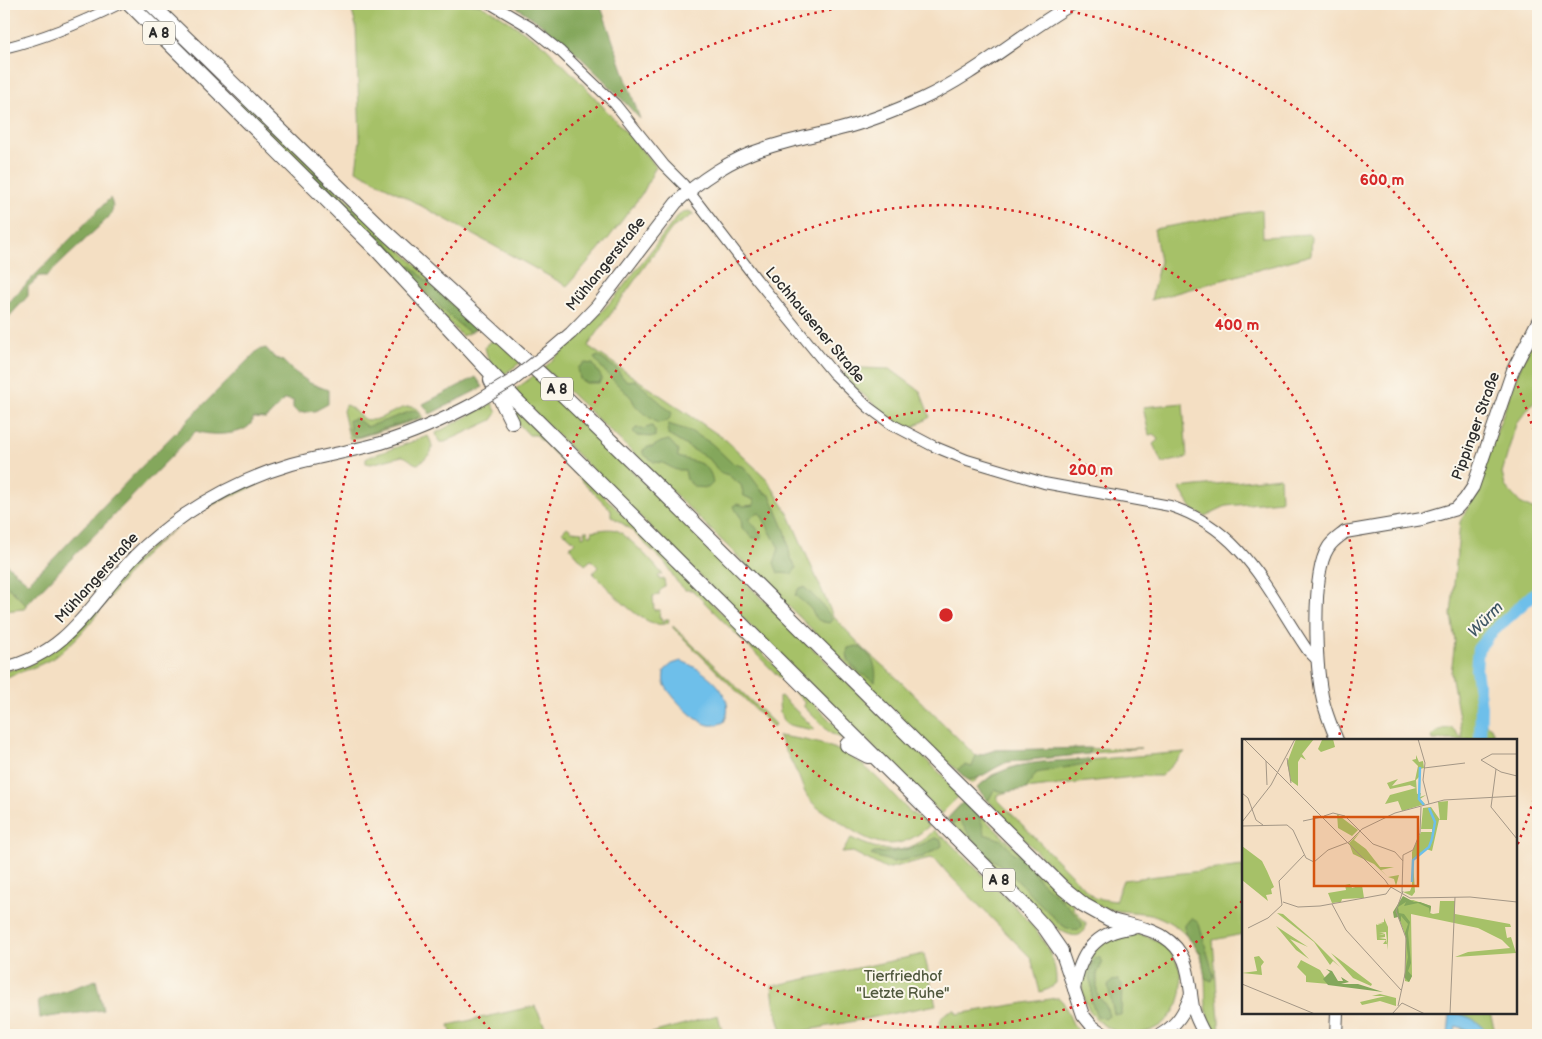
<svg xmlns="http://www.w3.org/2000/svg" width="1542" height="1039" viewBox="0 0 1542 1039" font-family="'Balsamiq Sans',sans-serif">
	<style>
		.green { fill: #a6c168; stroke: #68764a }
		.forest { fill: #84a75c; stroke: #586944 }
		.water { fill: #6ebfea; stroke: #4c758a }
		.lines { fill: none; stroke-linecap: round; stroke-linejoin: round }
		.river { stroke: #6ebfea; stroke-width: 12 }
		.minor-casing { stroke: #494642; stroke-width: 12 }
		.major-casing { stroke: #494642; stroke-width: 14 }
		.highway-casing { stroke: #494642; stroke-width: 16 }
		.minor { stroke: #fff; stroke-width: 10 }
		.major { stroke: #fff; stroke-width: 12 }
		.highway { stroke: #fff; stroke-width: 14 }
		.major-bridge-casing { stroke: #494642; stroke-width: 14; stroke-linecap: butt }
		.major-bridge { stroke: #fff; stroke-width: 12 }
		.ring { fill: none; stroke: #d62828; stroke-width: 2.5; stroke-dasharray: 2.5 5 }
		.labels { text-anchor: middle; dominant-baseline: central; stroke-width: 4; stroke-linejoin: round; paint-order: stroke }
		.shield { fill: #fbf7ec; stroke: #696865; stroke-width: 1 }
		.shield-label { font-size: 14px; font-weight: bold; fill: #2b2b2b }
		.street-label { font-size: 15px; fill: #2b2b2b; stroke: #fbf7ec }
		.park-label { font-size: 15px; fill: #50583d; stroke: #fbf7ec }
		.water-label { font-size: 16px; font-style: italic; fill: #3f5764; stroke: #fbf7ec }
		.inset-river { fill: none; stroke: #6ebfea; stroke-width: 2.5 }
		.inset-road { fill: none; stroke: #a49786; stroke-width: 1 }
		.view { fill: #d5540f; fill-opacity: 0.15; stroke: #d5540f; stroke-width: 2.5 }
		.inset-edge { fill: none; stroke: #2b2b2b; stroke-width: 2.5 }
		.centre { fill: #d62828; stroke: #fbf7ec; stroke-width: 2.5 }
		.ring-label { font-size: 15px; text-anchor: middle; font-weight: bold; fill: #d62828; stroke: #fbf7ec; stroke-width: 4; stroke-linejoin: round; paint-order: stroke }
	</style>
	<rect width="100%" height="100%" fill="#fbf7ec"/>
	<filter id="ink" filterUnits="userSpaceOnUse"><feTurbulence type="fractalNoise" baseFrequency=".02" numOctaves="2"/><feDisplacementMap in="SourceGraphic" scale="10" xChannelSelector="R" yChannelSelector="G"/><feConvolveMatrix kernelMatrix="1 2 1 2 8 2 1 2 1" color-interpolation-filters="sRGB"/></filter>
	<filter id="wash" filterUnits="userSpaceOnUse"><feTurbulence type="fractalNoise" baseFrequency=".0096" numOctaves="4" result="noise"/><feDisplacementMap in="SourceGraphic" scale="20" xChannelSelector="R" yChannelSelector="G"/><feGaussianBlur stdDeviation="1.12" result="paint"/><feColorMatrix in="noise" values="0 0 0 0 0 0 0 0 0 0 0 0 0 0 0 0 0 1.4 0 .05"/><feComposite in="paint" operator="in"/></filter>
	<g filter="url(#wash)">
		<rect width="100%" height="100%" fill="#f4dfc3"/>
		<g class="green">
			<polygon points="350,4 479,4 498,14 545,46 589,91 656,166 644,191 608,239 567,286 356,170 360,140 356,26"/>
			<path d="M242,98L479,325C475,331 469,333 462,336L237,104Z"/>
			<polygon points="1262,210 1263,237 1309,234 1312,236 1311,255 1151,300 1160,261 1154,229"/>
			<polygon points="689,211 694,214 672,228 588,346 726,440 767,479 789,515 833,616 865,650 899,680 976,756 996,750 1141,748 1007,762 983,774 972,784 927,743 626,446 544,368 586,328 615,297 677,217 683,212"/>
			<path d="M1538,329V396L1516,424L1502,473L1505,486L1520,503L1532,509H1538V595L1491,633L1476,668L1486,724L1491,727L1496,740H1433L1432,736C1439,729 1443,728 1452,728L1463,739L1451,673L1455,641L1451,615L1460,522L1475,494L1516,377Z"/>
			<path d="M496,339L521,362L502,376C493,366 487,360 485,347L488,343Z"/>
			<polygon points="859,368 890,369 920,391 930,417 910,429 892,420 841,375"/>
			<polygon points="536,374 569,409 961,794 941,814 513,391"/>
			<polygon points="509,402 848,738 848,741 830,733 804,707 804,702 692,590 685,590 677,582 665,563 629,528 611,516 611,510 536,435 529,435 516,421"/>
			<polygon points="492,403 497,413 492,420 445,442 439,442 436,433"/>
			<polygon points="1183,403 1187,458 1162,463 1153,444 1158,440 1154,434 1149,435 1143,407"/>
			<path d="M345,405C354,406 358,419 368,420C384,422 403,400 418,409L423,418L351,440L349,437L343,411Z"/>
			<path d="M428,436C437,452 430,454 418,464C412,464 409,457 402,456L371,464L366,463V459L369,457Z"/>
			<polygon points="1280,477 1281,501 1226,506 1205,516 1193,510 1179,488"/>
			<path d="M259,479L262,481L259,484C243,492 226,498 210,506C188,516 167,535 149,551C114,583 93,631 53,658C38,667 20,672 4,678V672L33,663L147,550L198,510Z"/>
			<path d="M567,527L572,531L582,532V537L585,536L584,531H588L589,535H592V531C600,530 609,528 616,530C625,533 656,565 662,574L658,576L660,580L664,579L665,586L659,592V595L653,596L654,610H660L659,618H662V622H665V619H669L668,623C645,633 608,587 593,573L598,567L591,560L585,565L571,549L570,547L575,542L565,533L564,534L562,532Z"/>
			<polygon points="4,583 26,605 24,609 4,611"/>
			<polygon points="673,626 775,724 774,726 772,726 673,628"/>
			<path d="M781,696L814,728L813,730C786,724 779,728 779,697Z"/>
			<path d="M778,736C802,739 827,743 848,755C870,768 888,789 905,807C913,815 922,819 929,826C894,857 869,843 836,819C828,814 817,809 811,801C805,795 802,785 799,777C792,763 785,749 778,736Z"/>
			<path d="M1185,752L1161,776H1142L1015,790L997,795V799L1094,898L1115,901L1123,880L1243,866V934L1213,940L1220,1034L1214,1033C1197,1006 1215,969 1193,943C1181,928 1161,914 1142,913C1126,911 1112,912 1097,905C1086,900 1076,889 1067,881C1035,852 1006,820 977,788L992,775L1016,766Z"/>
			<path d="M965,800L1074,905L1073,908L1086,923C1086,931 1080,938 1071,935C1060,932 1049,921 1040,913C1007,883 977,850 947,819Z"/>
			<path d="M934,830L941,837L945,838C961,854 978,870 994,886C1019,911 1058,944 1056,983L1049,989L1040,992L1031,958L949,875L937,861L930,858L886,869L853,852L842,853L851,838C883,853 907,858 934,830Z"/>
			<circle cx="1132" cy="984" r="50"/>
			<polygon points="924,954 936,1005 783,1035 774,1003 772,986"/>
			<path d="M1056,998H1059L1063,1002L1073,1024L1082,1035H1034L1032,1034L1016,1033V1035H940C938,1023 941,1011 955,1010L957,1014Z"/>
			<polygon points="535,1006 549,1035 452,1035 449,1025"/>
			<polygon points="1462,1013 1490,1013 1496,1035 1462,1035"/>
			<polygon points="718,1015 723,1035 644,1035"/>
		</g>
		<g class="forest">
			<path d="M511,4H600L640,119C601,76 561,34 511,4Z"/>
			<path d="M315,172L357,213L353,216C341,205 316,188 310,173Z"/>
			<path d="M110,198C114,206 114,210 108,218L47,276H40L28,287V296L4,322V307Z"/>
			<polygon points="378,233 400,256 397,259 375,237"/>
			<polygon points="410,265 476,328 470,333 451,318 410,275 407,268"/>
			<path d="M266,348L275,358L282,360L292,370L310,383L328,390V404L315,411L298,413L293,408V402L294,401L285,399L266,419L254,418C252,420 252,423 250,425C240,436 208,436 196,431L26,605L4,582V562L28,583C37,572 49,564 58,554C123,484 191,417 258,350Z"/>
			<path d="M598,356L617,369L623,378L628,381L635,380L672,413L668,421L658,423C650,418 642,413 636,406C633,403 633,399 630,396C616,384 605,372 594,358Z"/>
			<polygon points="585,363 593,364 602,378 599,383 586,383 580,379 578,368"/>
			<polygon points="476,377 483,387 430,414 423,404"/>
			<polygon points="415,410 419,414 418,418 357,437 351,435 349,420 356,418 367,427"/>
			<polygon points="668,424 690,431 711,443 732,463 744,467 762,491 770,495 786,533 790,556 796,568 792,574 778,573 774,563 779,548 760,513 754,515 749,519 762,535 760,539 753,538 742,528 741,518 733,506 737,504 745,506 754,505 754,500 744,496 741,485 728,475 719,472 712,462 704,456 668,435"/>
			<polygon points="652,426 655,431 655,437 637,436 633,431 636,428 643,429"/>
			<path d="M669,440L678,450V457C696,463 710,461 713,483L708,488L695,487L687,480L685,470H676L663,463L654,462L643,454V450L648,447H652L661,442Z"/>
			<path d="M804,587C815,597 825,607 833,620L830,623C812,621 818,616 808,606C804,602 799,599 795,595L799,588Z"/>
			<path d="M857,646C871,652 878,667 875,682C862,674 843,665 848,648Z"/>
			<path d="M1090,748L1089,754L1007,762C994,767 982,779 968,780L957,770L965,765L972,767L976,756L996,750Z"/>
			<path d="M1089,759L1090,763L1036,773L1026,789L1006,792L994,790L988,801L977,788C1006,759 1050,762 1089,759Z"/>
			<path d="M965,800C976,810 983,820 984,834L1002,840L1013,853L1022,857L1040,881L1067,905L1077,916L1082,923V928C1073,932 1067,929 1059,923L1006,869L985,854L971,837L960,821L951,824L947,819Z"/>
			<path d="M935,838L941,840L942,846L923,857L893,862L871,855L874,853C899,852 913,850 935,838Z"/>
			<polygon points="1192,917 1199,924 1214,976 1212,981 1205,978 1201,953 1185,934 1185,925"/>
			<polygon points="1094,957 1100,958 1103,962 1097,974 1097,994 1106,1006 1109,1016 1105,1019 1097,1016 1091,1001 1092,987 1089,977"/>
			<polygon points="96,980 103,1010 40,1018 38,1000"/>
			<polygon points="1118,980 1122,984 1121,1015 1114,1014 1108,986 1112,981"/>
		</g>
		<g class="water">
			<path d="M681,661C704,669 739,695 724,722C719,724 715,726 709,725C695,722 670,696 664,683C663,679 664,675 664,671L672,664Z"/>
			<path d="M1450,1013C1465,1013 1482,1022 1489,1035H1475L1471,1031L1456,1026L1454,1035H1448Z"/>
		</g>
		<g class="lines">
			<polyline class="river" points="1480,740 1481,707 1476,669 1478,649 1490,634 1538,590"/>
		</g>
	</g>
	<g filter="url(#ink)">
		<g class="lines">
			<defs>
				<g id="minor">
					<path d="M491,4L530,27L561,52L615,104L664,165L683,184L757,280L833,373L868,407L891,424L933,446L967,460L1044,483L1170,506C1244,530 1267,591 1308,651L1318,661"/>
					<path d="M4,48C46,38 81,23 119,4"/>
				</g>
				<g id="major">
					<path d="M550,351L571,333L597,306L676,203C698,181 733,158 763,149C788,140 814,136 840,129C868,122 895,111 922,99C976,74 1021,34 1072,4"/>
					<path d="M4,668C70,653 93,600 136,555C151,540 169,526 186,514C219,492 254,475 292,464C322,456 352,451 381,443C414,433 445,419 475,403"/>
					<path d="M1337,740C1331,726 1325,712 1322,696C1316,665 1311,574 1328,548C1332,541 1339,537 1345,532L1422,519L1456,509L1465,499L1473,487L1513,370L1538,321"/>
					<path d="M1109,919C1127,925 1148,927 1164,937C1191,954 1188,980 1193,1007C1195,1017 1200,1026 1205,1035"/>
					<polyline points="1061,951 1083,1015 1092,1026 1105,1035"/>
					<path d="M1074,989C1080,954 1094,932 1131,928"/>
					<path d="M1160,1035C1177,1025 1185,1012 1191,994"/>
					<polyline points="1336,1035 1337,1013"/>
				</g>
				<g id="highway">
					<polyline points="130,4 378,251 516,400 1027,908 1045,928 1061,951"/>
					<polyline points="151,4 381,228 557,389 651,480 1063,888 1084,905 1109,919"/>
					<polyline points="491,380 512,422"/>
					<polyline points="847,745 868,756"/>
				</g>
			</defs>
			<use href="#minor" class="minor-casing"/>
			<use href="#major" class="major-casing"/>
			<use href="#highway" class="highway-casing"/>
			<use href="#minor" class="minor"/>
			<use href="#major" class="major"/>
			<use href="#highway" class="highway"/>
			<defs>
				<polyline id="major-bridge" points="475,403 513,380 550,351"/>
			</defs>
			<use href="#major-bridge" class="major-bridge-casing"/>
			<use href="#major-bridge" class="major-bridge"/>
		</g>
	</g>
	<g class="ring">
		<circle cx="946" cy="615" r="205"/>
		<path d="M1242 901A411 411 0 1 1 1338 739"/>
		<path d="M1538 785A616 616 0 0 1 1517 846M495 1035A616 616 0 0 1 866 4M1026 4A616 616 0 0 1 1538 445"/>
	</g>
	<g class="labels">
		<g class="shield">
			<rect x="143" y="21.5" width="32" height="23" rx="4"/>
			<rect x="541" y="377.5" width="32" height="23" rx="4"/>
			<rect x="983" y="868.5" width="32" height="23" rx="4"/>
		</g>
		<g class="shield-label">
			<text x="159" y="33">A 8</text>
			<text x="557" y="389">A 8</text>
			<text x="999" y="880">A 8</text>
		</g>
		<g class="street-label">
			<text transform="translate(606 264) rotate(-51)">Mühlangerstraße</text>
			<text transform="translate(815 325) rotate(50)">Lochhausener Straße</text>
			<text transform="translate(1476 426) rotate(-70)">Pippinger Straße</text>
			<text transform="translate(97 578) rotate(-48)">Mühlangerstraße</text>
		</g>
		<g class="park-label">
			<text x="903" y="976">Tierfriedhof<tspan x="903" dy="17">"Letzte Ruhe"</tspan></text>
		</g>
		<g class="water-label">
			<text transform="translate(1486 620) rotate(-46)">Würm</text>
		</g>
	</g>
	<g transform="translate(1242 739)">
		<rect width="275" height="275" fill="#f4dfc3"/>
		<path d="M54,0H72L60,15L64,21L59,18L56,23V47L49,42L45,24ZM91,0L93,8L79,13L76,10L80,1ZM174,16L177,23L181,22L182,29L178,30L177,38L174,41L175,55L179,54L178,58L184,56L178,60L183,65L160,72L156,62L143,65L148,56L174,49L168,46L148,50L145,44L156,40L150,47L173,41L176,27L170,21L174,20ZM206,62L205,81H197L190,112L184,110L171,122L173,153L170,157L161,153L168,152L170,147V113L179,93H190V90H179L181,69L189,68L198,81L196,63ZM95,75L116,91L110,97L96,89ZM119,92L112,101L124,110L138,128H152L139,131L146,138L157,136L154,147L152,140L146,138L132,125L111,115L107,104ZM0,107L20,122L25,132L32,148L29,150L30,155L24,156L26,162L0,141ZM108,145L110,149L120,146L122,159L100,160L99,163L90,164L86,154L104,151L103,146ZM171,161L189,167L188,174L191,175L197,174L198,162H213V175L268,185L269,188H263L265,199L269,198L274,214L213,218L226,213L268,209L260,201L236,189L169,175L170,237L167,243L163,242L164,198L154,172L157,163ZM35,174L41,175L72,202L98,228L91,222L88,226L72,203ZM142,179L146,188V211L144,193L137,194H143L137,196L143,195V198L137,199L144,200L145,205H141L144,201H135L134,185L135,186L141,184L135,185L142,183ZM34,187L66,208L48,200L67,220L54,211ZM89,214L130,245L129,247L111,239ZM17,217L22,223L19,227L20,236L0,234L15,232L12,218ZM59,221L78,231L87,245L64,243V237L55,228ZM138,255L154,259V267L138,262L120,266L118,263L144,257H130Z" fill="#a6c168"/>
		<path d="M161,157L172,163H178L189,167L188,175L187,169L176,164L162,167L164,163L156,168L157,174L162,175L168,183L166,194L169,224L166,232L170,237L167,243L162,238L166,218L163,194L166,185L159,177V183L156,178L152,179L151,173ZM84,230L90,232L96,242H101L99,238L107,243L99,245H116L141,253L86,246L81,240L88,233Z" fill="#84a75c"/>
		<path class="inset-river" d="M178,28L177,60L182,66M170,143L171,121L187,108L190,100L193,83L187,69"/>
		<path class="inset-road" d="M2,0L143,141M176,0L183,24L181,41L187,65M275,15H250L239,21L259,33L275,37M45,19L49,44M24,22L25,46M182,29L223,24M254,30L249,68L275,100M0,54L6,59L14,81L21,86M82,77L91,74L103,77L131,105L153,113L161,122M61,82L80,78M0,83L29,46L53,0M0,87L45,86L51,91L64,119L72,123L86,111L107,103L120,90L153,74L202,61L275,57M143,141L147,147L168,159L228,158L275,163M160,153L161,116L171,111L178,94L179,68M41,163L56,168L78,167L144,155L149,148M90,165L104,191L159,251M6,189L26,179L40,166L37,142L62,116M0,245L73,275M156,267L163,235L164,199L154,172L161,152M150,275L160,264L183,275M208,275L213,158"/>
		<path class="view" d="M72,78H176V147H72Z"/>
		<rect width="275" height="275" class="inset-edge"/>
	</g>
	<circle cx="946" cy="615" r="8" class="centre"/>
	<g class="ring-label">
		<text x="1382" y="185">600 m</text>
		<text x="1237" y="330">400 m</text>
		<text x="1091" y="475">200 m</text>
	</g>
	<rect width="1542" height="1039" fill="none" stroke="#fbf7ec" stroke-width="20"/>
</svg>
